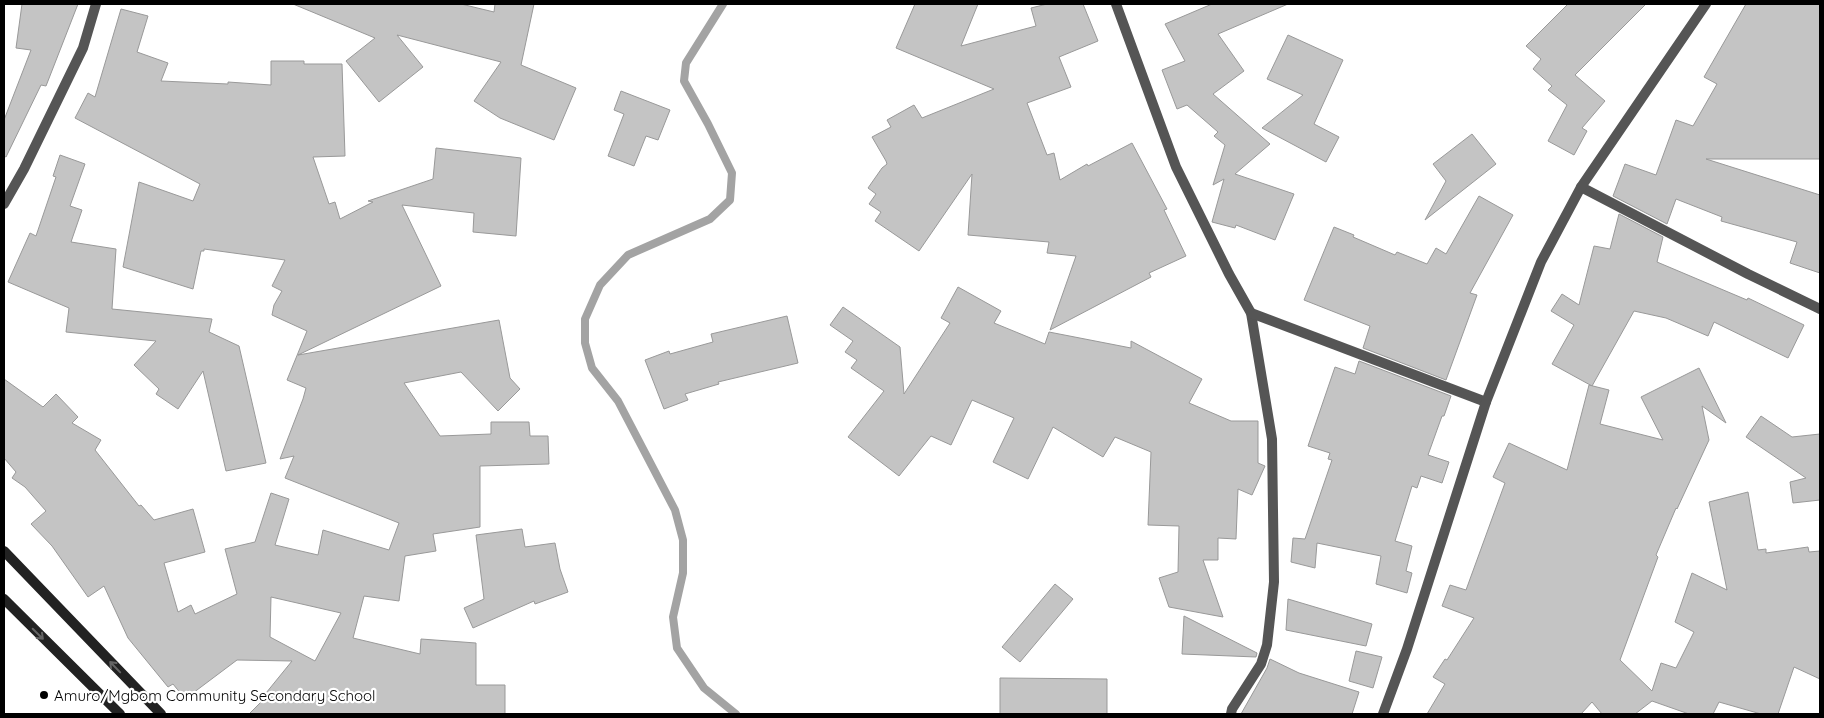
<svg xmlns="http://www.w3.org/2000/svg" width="1824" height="718" viewBox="0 0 1824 718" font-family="Quicksand,sans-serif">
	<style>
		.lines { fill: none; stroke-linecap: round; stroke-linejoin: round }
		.stream { stroke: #a3a3a3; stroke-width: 8 }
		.building { fill: #c4c4c4; stroke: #999; fill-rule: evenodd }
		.minor { stroke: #555; stroke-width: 10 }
		.tertiary { stroke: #555; stroke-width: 10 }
		.secondary { stroke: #222; stroke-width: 10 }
		.oneway { stroke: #646464 }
		.poi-dot { fill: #000; stroke: #fff; stroke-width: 2 }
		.labels { text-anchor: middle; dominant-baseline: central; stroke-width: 4.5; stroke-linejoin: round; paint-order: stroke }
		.poi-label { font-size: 15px; fill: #000; stroke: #fff; text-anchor: start }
	</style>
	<rect width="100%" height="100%" fill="#fff"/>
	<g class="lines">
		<polyline class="stream" points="723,4 686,63 684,81 708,124 732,173 730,200 710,219 628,255 600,285 585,319 585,343 592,368 618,401 675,510 683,540 683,573 673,617 677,648 704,688 736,714"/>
	</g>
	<g class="building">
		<polygon points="22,4 78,4 46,86 41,85 6,157 4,156 4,120 31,50 16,48"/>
		<polygon points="293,4 461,4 494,12 495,4 534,4 521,65 576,88 554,140 500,118 474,101 501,62 397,35 423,67 379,102 346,61 375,38"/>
		<polygon points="915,4 978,4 961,46 1036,26 1031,8 1047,4 1083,4 1098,41 1059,57 1071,87 1027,103 1047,155 1054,153 1060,180 1087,164 1088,166 1132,143 1167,209 1164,210 1186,256 1149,273 1151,277 1050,330 1076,256 1047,253 1049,242 968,235 972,174 919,251 875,221 881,212 869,204 876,194 868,188 882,168 887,164 886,161 872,137 891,127 887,120 914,105 922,118 994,89 896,48"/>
		<polygon points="1212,4 1288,4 1218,34 1244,71 1213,94 1270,144 1235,174 1294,194 1275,240 1236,225 1235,228 1212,222 1224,179 1213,185 1225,145 1214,136 1218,132 1187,105 1177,109 1162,70 1185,61 1165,24"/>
		<polygon points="1568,4 1646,4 1575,75 1605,101 1582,128 1587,131 1574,155 1548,141 1567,105 1548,90 1552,86 1533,69 1541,59 1526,46"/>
		<polygon points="1746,4 1820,4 1820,159 1706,159 1820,195 1820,273 1790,263 1797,242 1721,221 1722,217 1676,199 1667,224 1613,196 1625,164 1656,175 1676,120 1693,126 1717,84 1704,77"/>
		<path d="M121,9L148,16L137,52L168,63L161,81L228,84V82L271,85V61H304V64H342L345,156L313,157L329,204L335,202L340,219L373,202L368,201L433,179L436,148L521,158L516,236L473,232L474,213L402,205L441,286L298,355L499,320L510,378L520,389L498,411L461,372L404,383L440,436L491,434V422H529L530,436H548L549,464L480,466V527L433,534L436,551L405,556L399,601L364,596L353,638L420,654L421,639L476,643V685H505V714H249L268,695L266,693L292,661L237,660L185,699L173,684L168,687L128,638L104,586L88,597L52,546L31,524L46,511L25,487L12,478L16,472L4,458V379L43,407L56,394L78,417L72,423L101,440L95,450L139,506L141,505L154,520L193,509L205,552L164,563L178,612L191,605L195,614L237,594L225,549L255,542L271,493L289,499L275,545L318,555L323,530L389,550L399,523L285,478L294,456L280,459L303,399L306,388L287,380L307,331L272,315L274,305L282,291L272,286L285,260L204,249V251H201L193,289L123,267L139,182L193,201L200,184L75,118L88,93L95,97ZM271,597L341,613L315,661L270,637Z"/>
		<polygon points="1288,35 1343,60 1314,124 1339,137 1326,162 1262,128 1303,95 1267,79"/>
		<polygon points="621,91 670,110 658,140 646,136 634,166 608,156 624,114 614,110"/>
		<polygon points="1472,134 1496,164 1425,220 1446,181 1433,164"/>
		<polygon points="60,155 85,164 70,206 82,210 71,242 116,249 112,309 212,319 209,332 239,346 266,463 226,471 203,371 178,409 156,394 159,389 134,365 156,341 66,332 69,308 8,282 30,233 36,236 56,177 53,176"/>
		<polygon points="1479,196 1513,215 1470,293 1477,295 1446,380 1363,348 1370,326 1304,300 1334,227 1354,235 1353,237 1395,255 1397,252 1427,264 1436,248 1446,254"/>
		<polygon points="1619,214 1663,237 1657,262 1747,300 1748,298 1804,325 1788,358 1714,322 1708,336 1666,318 1634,311 1592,386 1552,364 1574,325 1551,311 1562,294 1579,305 1594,246 1610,249"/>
		<polygon points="958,287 1001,311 994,323 1045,344 1049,332 1131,348 1131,341 1202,379 1189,403 1231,421 1258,421 1258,463 1265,466 1252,495 1238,489 1236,539 1218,538 1218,560 1203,560 1223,617 1169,607 1159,578 1178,572 1179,526 1148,525 1151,452 1115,437 1103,457 1053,427 1028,479 993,462 1014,418 972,400 951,445 931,436 899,476 848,437 884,391 851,368 857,360 845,352 853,341 830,325 843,307 900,347 904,394 950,323 941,318"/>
		<polygon points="787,316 798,363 718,382 719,384 685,394 688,400 664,409 645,360 669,351 670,354 713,342 711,334"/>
		<polygon points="1359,361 1451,396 1444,416 1442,416 1428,455 1449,462 1442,483 1421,476 1417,488 1412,486 1395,541 1412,546 1406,571 1412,573 1407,593 1376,584 1381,556 1317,543 1315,568 1291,562 1293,538 1305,539 1332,460 1328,459 1330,453 1308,446 1335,367 1355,374"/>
		<polygon points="1699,368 1726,423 1702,406 1709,440 1677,509 1676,508 1656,555 1658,557 1620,660 1652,691 1661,663 1676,668 1694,632 1675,622 1692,573 1727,590 1709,502 1748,492 1758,550 1766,549 1766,553 1808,547 1809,552 1820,551 1820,679 1794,667 1778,714 1761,714 1719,702 1713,714 1689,714 1652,701 1635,714 1602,714 1592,702 1581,714 1427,714 1445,684 1433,677 1445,659 1447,660 1474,618 1442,606 1450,585 1466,590 1505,483 1493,477 1509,443 1567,470 1589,385 1609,390 1600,424 1663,440 1641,397"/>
		<polygon points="1761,416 1792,437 1820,434 1820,500 1793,503 1790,482 1806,478 1746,437"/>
		<polygon points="522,529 525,547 555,543 560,569 568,592 535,604 534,601 473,628 464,608 484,599 476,535"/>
		<polygon points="1055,584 1073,599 1020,662 1002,647"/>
		<polygon points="1288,599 1372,624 1366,646 1286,630"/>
		<polygon points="1184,616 1257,653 1256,657 1182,654"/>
		<polygon points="1356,651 1382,657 1373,688 1349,681"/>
		<polygon points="1270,659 1299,673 1359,692 1352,714 1241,714 1267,668"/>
		<polygon points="1000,678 1107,679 1107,714 1000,714"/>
	</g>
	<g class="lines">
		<g class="minor">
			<polyline points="1116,4 1176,167 1229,274 1251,313 1272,439 1274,582 1267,645 1261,664 1232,709 1231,714"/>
			<polyline points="1581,187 1748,274 1820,309"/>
			<polyline points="1251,313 1486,402"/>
		</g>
		<g class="tertiary">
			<polyline points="4,204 24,169 83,48 96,4"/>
			<polyline points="1383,714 1407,649 1486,402 1541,262 1581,187 1706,4"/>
		</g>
		<g class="secondary">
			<polyline points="4,551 161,714"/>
			<polyline points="4,599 120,714"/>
		</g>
	</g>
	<defs><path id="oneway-shaft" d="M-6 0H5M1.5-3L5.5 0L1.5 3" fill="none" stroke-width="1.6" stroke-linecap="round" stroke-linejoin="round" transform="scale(1.25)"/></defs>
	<g class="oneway">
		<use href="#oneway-shaft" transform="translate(38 634) rotate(45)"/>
		<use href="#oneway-shaft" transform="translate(115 667) rotate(-134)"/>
	</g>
	<circle class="poi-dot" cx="44" cy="695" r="5"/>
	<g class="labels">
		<g class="poi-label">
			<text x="54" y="695">Amuro/Mgbom Community Secondary School</text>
		</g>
	</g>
	<rect width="1824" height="718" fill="none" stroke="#000000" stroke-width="10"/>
</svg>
